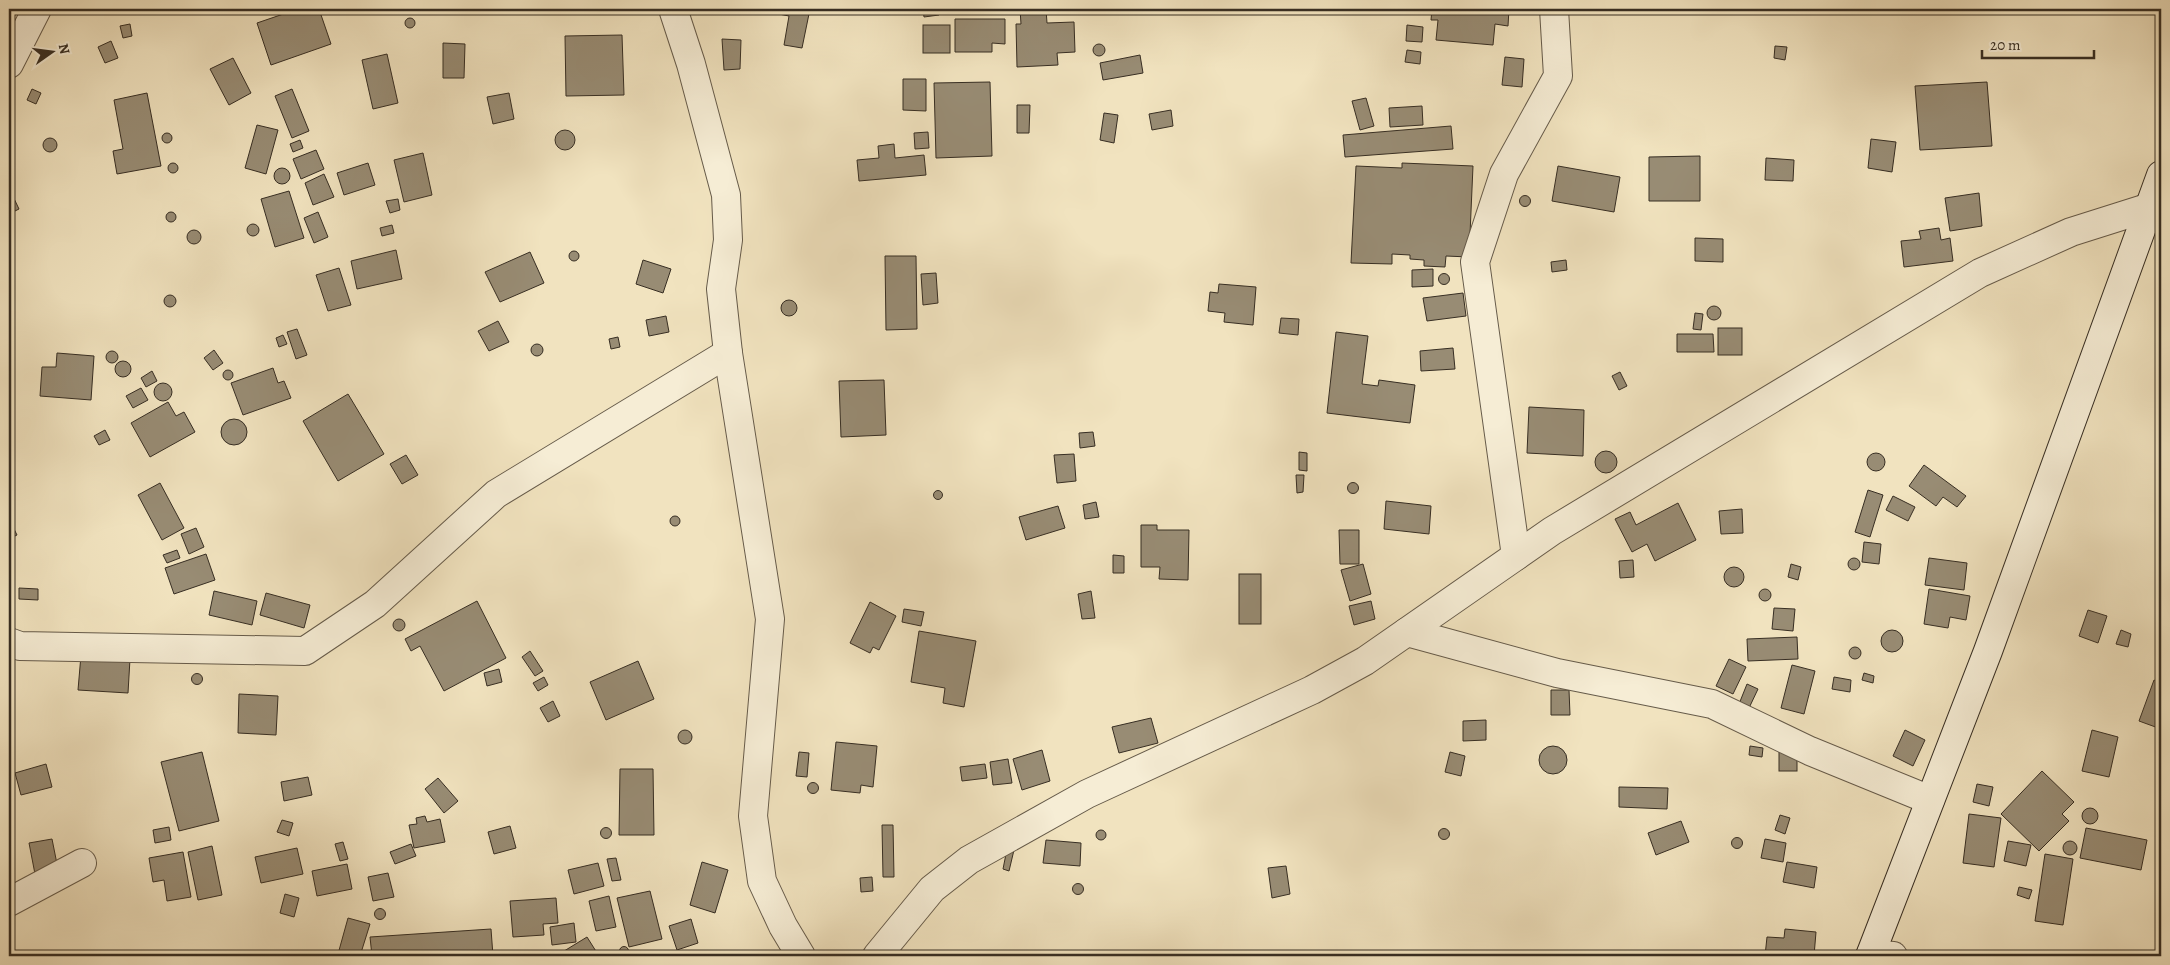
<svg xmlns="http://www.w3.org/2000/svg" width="2170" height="965" viewBox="0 0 2170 965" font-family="Alegreya,serif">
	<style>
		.building { fill: #988c74; stroke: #372e23 }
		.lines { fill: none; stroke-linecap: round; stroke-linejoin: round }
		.street-casing { stroke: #665b4a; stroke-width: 30 }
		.secondary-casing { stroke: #372e23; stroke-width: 30 }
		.street { stroke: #f6edd5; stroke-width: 28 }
		.secondary { stroke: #f6edd5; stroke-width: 28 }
	</style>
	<rect width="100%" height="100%" fill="#f1e3bf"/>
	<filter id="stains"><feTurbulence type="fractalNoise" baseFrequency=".004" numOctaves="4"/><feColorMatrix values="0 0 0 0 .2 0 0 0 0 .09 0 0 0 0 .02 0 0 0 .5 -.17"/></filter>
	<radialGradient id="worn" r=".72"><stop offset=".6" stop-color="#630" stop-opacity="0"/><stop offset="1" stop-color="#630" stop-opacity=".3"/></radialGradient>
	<g class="building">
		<polygon points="298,9 319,9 331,44 271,65 257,23"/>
		<polygon points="753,9 810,9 802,48 784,45 789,16"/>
		<polygon points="923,9 939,9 939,15 924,17"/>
		<polygon points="1020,9 1046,9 1047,23 1074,22 1075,52 1057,53 1058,65 1017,67 1016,24 1021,24"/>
		<polygon points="1432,9 1509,9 1508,26 1495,24 1493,45 1436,40 1438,20 1431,20"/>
		<circle cx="410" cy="23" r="5"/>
		<polygon points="955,19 1005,19 1005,44 992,43 992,52 955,52"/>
		<polygon points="130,24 132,36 123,38 120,26"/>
		<rect x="923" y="25" width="27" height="28"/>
		<polygon points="1407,25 1423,27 1422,42 1406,41"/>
		<polygon points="622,35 624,95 566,96 565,36"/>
		<polygon points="722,39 741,40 740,69 724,70"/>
		<polygon points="111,41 118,58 105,63 98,47"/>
		<polygon points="443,43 465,44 464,78 443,78"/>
		<circle cx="1099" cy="50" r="6"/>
		<polygon points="1775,46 1787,47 1785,60 1774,58"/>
		<polygon points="1407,50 1421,52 1420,64 1405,62"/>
		<polygon points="387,54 398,103 373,109 362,60"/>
		<polygon points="1140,55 1143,73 1103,80 1100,63"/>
		<polygon points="1505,57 1524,59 1522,87 1502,85"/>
		<polygon points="233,58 251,93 229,105 210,69"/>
		<polygon points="903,79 926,79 926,111 903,110"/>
		<polygon points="990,82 992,156 936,158 934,83"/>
		<polygon points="1987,82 1992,146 1920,150 1915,86"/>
		<polygon points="32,89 41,93 36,104 27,100"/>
		<polygon points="292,89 309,131 292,138 275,96"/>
		<polygon points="147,93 161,166 117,174 113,151 123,149 114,100"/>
		<polygon points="509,93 514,119 493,124 487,97"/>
		<polygon points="1366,98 1374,126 1360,130 1352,101"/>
		<polygon points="1017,105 1030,105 1029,133 1017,133"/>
		<polygon points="1422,106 1423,125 1390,127 1389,108"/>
		<polygon points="1171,110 1173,126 1152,130 1149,114"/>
		<polygon points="1104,113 1118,115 1114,143 1100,140"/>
		<polygon points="257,125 278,130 266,174 245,168"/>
		<polygon points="1451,126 1453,149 1345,157 1343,135"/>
		<circle cx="565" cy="140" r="10"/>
		<polygon points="928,132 929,148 915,149 914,133"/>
		<circle cx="167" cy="138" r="5"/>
		<circle cx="50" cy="145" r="7"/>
		<polygon points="1871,139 1896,142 1892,172 1868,168"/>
		<polygon points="300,140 303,148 293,152 290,144"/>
		<polygon points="894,144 895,158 924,155 926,175 859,181 857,160 879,158 878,146"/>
		<polygon points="316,150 324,169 301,179 293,159"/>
		<polygon points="423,153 432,195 404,202 394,160"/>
		<polygon points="1700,156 1700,201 1649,201 1649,157"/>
		<polygon points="1766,158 1794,160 1793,181 1765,180"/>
		<circle cx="173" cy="168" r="5"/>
		<polygon points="368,163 375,185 344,195 337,173"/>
		<polygon points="1402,163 1473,166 1469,257 1446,256 1445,267 1424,266 1424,260 1410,259 1410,255 1392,254 1392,264 1351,263 1356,166 1402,168"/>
		<polygon points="1558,166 1620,177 1614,212 1552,201"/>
		<circle cx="282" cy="176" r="8"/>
		<polygon points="324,174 334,197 313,205 305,183"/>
		<polygon points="9,188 19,209 9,214"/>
		<polygon points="289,191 304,238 275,247 261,199"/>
		<polygon points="1979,193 1982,226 1950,231 1945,198"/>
		<circle cx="1525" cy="201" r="5.5"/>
		<polygon points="398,199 400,210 390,213 386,201"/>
		<polygon points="318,212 328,237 314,243 304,218"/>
		<circle cx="171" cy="217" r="5"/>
		<circle cx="253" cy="230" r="6"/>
		<polygon points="392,225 394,233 382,236 380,228"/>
		<polygon points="1939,228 1941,240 1950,238 1953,261 1904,267 1901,241 1921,239 1919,231"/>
		<circle cx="194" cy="237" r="7"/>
		<polygon points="1695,238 1723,239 1723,262 1695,261"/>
		<polygon points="396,250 402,279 357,289 351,261"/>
		<circle cx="574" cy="256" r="5"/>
		<polygon points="530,252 544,283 500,302 485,272"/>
		<polygon points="885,256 916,256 917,329 886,330"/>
		<polygon points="643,260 671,269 663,293 636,284"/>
		<polygon points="1566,260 1567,270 1552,272 1551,262"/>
		<polygon points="339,268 351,305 328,311 316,275"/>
		<polygon points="1433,269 1433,286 1412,287 1412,270"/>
		<polygon points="936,273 938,303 923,305 921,274"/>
		<circle cx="1444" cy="279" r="5.5"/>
		<polygon points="1219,284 1256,287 1253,325 1224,322 1225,313 1208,311 1210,292 1218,293"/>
		<polygon points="1463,293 1466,316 1427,321 1423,298"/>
		<circle cx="170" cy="301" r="6"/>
		<circle cx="789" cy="308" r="8"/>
		<circle cx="1714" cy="313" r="7"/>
		<polygon points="1695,313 1703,314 1701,330 1693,329"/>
		<polygon points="666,316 669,332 649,336 646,320"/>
		<polygon points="1281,318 1299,319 1298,335 1279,333"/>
		<polygon points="498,321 509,342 489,351 478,331"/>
		<rect x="1718" y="328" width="24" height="27"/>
		<polygon points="297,329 307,355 296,359 287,332"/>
		<polygon points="1336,332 1368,336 1362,384 1378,386 1379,380 1415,385 1410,423 1327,413"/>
		<polygon points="1677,334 1713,334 1714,352 1677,352"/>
		<polygon points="283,335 287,344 279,347 276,338"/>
		<polygon points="618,337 620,347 611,349 609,339"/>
		<circle cx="537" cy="350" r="6"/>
		<polygon points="1453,348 1455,369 1421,371 1420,351"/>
		<polygon points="214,350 223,363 213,370 204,358"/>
		<circle cx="112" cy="357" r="6"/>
		<polygon points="57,353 94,356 91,400 40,396 42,367 56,367"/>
		<circle cx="123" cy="369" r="8"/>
		<polygon points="273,368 278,383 284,381 291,398 243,415 231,383"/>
		<circle cx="228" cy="375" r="5"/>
		<polygon points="152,371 157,381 146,387 141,378"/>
		<polygon points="1620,372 1627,386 1619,390 1612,376"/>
		<polygon points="884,380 886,435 841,437 839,381"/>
		<circle cx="163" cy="392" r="9"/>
		<polygon points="141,388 148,400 133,408 126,396"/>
		<polygon points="348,394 384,454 338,481 303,421"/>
		<polygon points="168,402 176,416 184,412 195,432 150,457 131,423"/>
		<polygon points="1529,407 1584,410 1583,456 1527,453"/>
		<circle cx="234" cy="432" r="13"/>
		<polygon points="105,430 110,440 99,445 94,436"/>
		<polygon points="1093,432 1095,446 1080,448 1079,433"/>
		<circle cx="1606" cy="462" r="11"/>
		<polygon points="1299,452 1307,453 1307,471 1299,470"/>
		<circle cx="1876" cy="462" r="9"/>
		<polygon points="1074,454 1076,481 1057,483 1054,455"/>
		<polygon points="406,455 418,475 402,484 390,464"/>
		<polygon points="1924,465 1966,496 1957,507 1943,497 1936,506 1909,486"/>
		<polygon points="1296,475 1304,475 1303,492 1297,493"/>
		<circle cx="1353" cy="488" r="5.5"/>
		<polygon points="160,483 184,528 162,540 138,495"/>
		<polygon points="1868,490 1883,495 1870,537 1855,532"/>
		<circle cx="938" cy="495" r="4.5"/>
		<polygon points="1893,496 1915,507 1908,521 1886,510"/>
		<polygon points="1386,501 1431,506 1429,534 1384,529"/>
		<polygon points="1096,502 1099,517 1085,519 1083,505"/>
		<polygon points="1678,503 1696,540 1655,561 1647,544 1632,552 1615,519 1630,512 1636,525"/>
		<polygon points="1058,506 1065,528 1026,540 1019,517"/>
		<polygon points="1742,509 1743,533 1721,534 1719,511"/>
		<circle cx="675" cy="521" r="5"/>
		<polygon points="11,523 17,535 9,539 9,524"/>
		<polygon points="1141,525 1157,525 1157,530 1189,530 1188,580 1159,579 1160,567 1141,567"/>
		<polygon points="196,528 204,547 189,554 181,534"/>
		<polygon points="1339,530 1359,530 1359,564 1340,564"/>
		<polygon points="1864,542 1881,544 1879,564 1862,562"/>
		<polygon points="177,550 180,558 167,563 163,555"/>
		<polygon points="206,554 215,580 174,594 165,568"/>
		<polygon points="1113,555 1124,556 1124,573 1113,573"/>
		<circle cx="1854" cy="564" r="6"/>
		<polygon points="1929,558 1967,563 1964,590 1925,585"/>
		<polygon points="1633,560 1634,577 1620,578 1619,561"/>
		<polygon points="1363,564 1371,594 1350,601 1341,570"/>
		<polygon points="1791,564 1801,567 1798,580 1788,577"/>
		<circle cx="1734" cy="577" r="10"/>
		<rect x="1239" y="574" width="22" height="50"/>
		<polygon points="19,588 38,589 38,600 19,599"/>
		<polygon points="1929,589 1970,596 1966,620 1950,617 1948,628 1924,624"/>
		<circle cx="1765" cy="595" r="6"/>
		<polygon points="214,591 257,601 252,625 209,615"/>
		<polygon points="1091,591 1095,618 1082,619 1078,594"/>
		<polygon points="266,593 310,605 304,628 260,615"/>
		<polygon points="477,601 506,658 444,691 420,646 411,651 405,639"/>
		<polygon points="1371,601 1375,619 1354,625 1349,606"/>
		<polygon points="870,602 896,616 879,650 873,647 870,653 850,643"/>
		<polygon points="1774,608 1795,609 1793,631 1772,629"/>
		<polygon points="904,609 924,612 921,626 902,622"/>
		<polygon points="2088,610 2107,616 2098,643 2079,636"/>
		<circle cx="399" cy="625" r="6"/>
		<polygon points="2121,630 2131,634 2128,647 2116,644"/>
		<circle cx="1892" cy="641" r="11"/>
		<polygon points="919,631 976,641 964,707 943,703 945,688 911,682"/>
		<polygon points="1797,637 1798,659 1748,661 1747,639"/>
		<circle cx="1855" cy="653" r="6"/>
		<polygon points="530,651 543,671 535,676 522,657"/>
		<polygon points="81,655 130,659 128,693 78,690"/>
		<polygon points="1729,659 1746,667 1733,694 1716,686"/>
		<polygon points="638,661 654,699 606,720 590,682"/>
		<polygon points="1792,665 1815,671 1804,714 1781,708"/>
		<polygon points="499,669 502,682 487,686 484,673"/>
		<polygon points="1864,673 1874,676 1873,683 1862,680"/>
		<circle cx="197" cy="679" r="5.5"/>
		<polygon points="544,677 548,685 538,691 533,683"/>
		<polygon points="1834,677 1851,680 1850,692 1832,689"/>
		<polygon points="2154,680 2161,683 2161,729 2139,721"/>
		<polygon points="1747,684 1758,689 1749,708 1739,704"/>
		<polygon points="1551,690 1569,690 1570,715 1551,715"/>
		<polygon points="239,694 278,696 276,735 238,733"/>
		<polygon points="553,701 560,716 548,722 540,708"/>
		<polygon points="1151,718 1158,743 1119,753 1112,727"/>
		<polygon points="1486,720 1486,740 1463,741 1463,721"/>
		<polygon points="1905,730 1925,740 1913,766 1893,756"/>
		<polygon points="2092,730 2118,737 2109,777 2082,771"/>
		<circle cx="685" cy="737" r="7"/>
		<polygon points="836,742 877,746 873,787 861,785 860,793 831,790"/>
		<circle cx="1553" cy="760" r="14"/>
		<polygon points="1750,746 1763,748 1762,757 1749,755"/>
		<polygon points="1042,750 1050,781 1022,790 1013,759"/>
		<rect x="1779" y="750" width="18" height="21"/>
		<polygon points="202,752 219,821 179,831 161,762"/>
		<polygon points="799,752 809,753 807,777 796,776"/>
		<polygon points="1450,752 1465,756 1461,776 1445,772"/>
		<polygon points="1008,759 1012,783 993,785 990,762"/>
		<polygon points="46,764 52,787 21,795 15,773"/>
		<polygon points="985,764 987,778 962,781 960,767"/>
		<polygon points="620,769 653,769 654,835 619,835"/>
		<polygon points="2042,771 2074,802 2062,814 2069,821 2039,851 2001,814"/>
		<polygon points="308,777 312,795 284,801 281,782"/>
		<polygon points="438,778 458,801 444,813 425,789"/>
		<circle cx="813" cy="788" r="5.5"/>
		<polygon points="1977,784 1993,787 1989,806 1973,802"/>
		<polygon points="1619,787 1668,788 1667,809 1619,807"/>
		<circle cx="2090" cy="816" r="8"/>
		<polygon points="1969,814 2001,818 1994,867 1963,863"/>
		<polygon points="1780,815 1790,818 1785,834 1775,830"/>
		<polygon points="425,816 427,822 440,819 445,842 414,848 409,825 417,824 416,818"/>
		<polygon points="282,820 293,823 289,836 277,832"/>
		<polygon points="1681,821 1689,842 1656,855 1648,833"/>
		<polygon points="882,825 893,825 894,877 883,877"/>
		<polygon points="510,826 516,848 494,854 488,832"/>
		<polygon points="169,827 171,840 155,843 153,830"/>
		<circle cx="606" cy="833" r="5.5"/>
		<polygon points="2086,828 2147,840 2141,870 2080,858"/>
		<circle cx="1444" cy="834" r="5.5"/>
		<circle cx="1101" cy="835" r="5"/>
		<circle cx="1737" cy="843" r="5.5"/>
		<polygon points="2160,838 2161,838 2161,860 2157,860"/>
		<polygon points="52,839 58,869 35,874 29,843"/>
		<polygon points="1765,839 1786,843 1783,862 1761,858"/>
		<polygon points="1046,840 1081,843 1080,866 1043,863"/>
		<circle cx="2070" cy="848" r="7"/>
		<polygon points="2008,841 2031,845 2026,866 2004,861"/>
		<polygon points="343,842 348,859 340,861 335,844"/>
		<polygon points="411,844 416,856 395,864 390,852"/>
		<polygon points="212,846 222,895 198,900 188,852"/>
		<polygon points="297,848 303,874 261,883 255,857"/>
		<polygon points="1007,849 1014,850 1009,871 1003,869"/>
		<polygon points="183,852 191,897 167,901 164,880 153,882 149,858"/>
		<polygon points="2045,854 2073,859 2063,925 2035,921"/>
		<polygon points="616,858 621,880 612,881 607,859"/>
		<polygon points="702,862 728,870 715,913 690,905"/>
		<polygon points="1787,862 1817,867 1814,888 1783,882"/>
		<polygon points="598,863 604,886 574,894 568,870"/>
		<polygon points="347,864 352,889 317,896 312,871"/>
		<polygon points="1286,866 1290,894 1272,898 1268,868"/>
		<polygon points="388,873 394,897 373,901 368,877"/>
		<polygon points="872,877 873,891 861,892 860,878"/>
		<circle cx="1078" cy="889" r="5.5"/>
		<polygon points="2019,887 2032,890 2029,899 2017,895"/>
		<polygon points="650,891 662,939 629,947 617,898"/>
		<polygon points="285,894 299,898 294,917 280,913"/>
		<polygon points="609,896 616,927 596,931 589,901"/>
		<polygon points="556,898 558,923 543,924 544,935 513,937 510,901"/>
		<circle cx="380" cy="914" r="5.5"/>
		<polygon points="348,918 370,924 360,956 347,956 338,954"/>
		<polygon points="691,919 698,943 677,950 669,926"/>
		<polygon points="574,923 576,942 552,945 550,927"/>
		<polygon points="491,929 493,956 372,956 370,937"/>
		<polygon points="1785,929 1816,932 1814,956 1765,956 1767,937 1784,938"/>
		<polygon points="587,937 599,956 556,956"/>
		<circle cx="624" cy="951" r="4.5"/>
	</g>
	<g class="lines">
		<defs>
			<g id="street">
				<polyline points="673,9 691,64 726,195 728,240 721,289 728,353 770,619 753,816 762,881 783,926 801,956"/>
				<polyline points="9,64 37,9"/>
				<polyline points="1516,556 1475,262 1504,174 1558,76 1554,9"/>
				<polyline points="1407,632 1557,673 1712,704 1810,751 1930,800"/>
				<polyline points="9,642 20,646 305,651 375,604 496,494 728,353"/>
				<polyline points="9,902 82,863"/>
				<polyline points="1871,954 1893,956"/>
				<polyline points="877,956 932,889 969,860 1087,794 1312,690 1365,661 1552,531 1980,273 2071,232 2150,207"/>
			</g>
			<polyline id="secondary" points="1870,956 1988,651 2161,175"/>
		</defs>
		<use href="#street" class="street-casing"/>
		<use href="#secondary" class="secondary-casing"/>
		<use href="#street" class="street"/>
		<use href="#secondary" class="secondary"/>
	</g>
	<rect width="2170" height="965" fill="none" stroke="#f1e3bf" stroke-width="30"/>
	<rect x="10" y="10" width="2150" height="945" fill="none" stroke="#372e23" stroke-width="2.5"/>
	<rect x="15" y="15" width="2140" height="935" fill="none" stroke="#372e23"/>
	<g transform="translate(52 52) rotate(76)" stroke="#f6edd5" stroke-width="4" paint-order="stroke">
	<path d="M0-4L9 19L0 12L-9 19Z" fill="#372e23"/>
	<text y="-8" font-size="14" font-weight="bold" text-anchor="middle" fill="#372e23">N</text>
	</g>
	<path d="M1982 50v8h112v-8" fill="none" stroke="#372e23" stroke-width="2.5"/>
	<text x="1990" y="50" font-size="15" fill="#372e23" stroke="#f6edd5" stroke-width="4" paint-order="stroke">20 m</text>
	<rect width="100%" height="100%" filter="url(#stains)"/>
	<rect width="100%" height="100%" fill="url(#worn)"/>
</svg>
